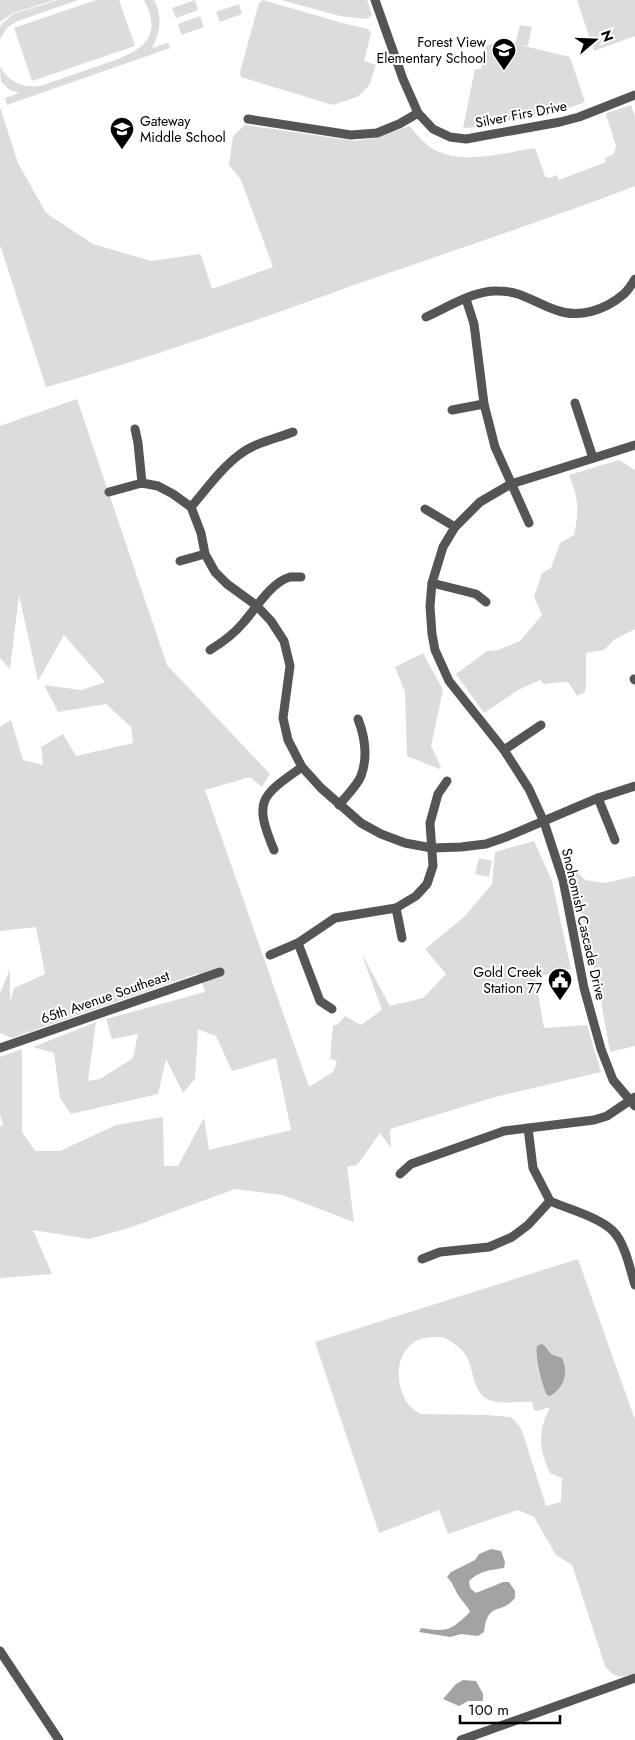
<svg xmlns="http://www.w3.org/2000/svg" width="635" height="1740" viewBox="0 0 635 1740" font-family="Jost,sans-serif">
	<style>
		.green { fill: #dcdcdc; fill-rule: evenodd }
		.water { fill: #a3a3a3 }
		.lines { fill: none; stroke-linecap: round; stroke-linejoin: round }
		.minor { stroke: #555; stroke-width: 9 }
		.labels { text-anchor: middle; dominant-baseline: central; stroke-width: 4; stroke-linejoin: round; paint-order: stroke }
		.poi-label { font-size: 14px; fill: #000; stroke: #fff; text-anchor: end }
		.street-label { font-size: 14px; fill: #000; stroke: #fff }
	</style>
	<rect width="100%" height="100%" fill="#fff"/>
	<g class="green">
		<polygon points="0,0 54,0 13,13 0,22"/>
		<polygon points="57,0 78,0 18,21 8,27 0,39 0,26 13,14"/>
		<polygon points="96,0 119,0 135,46 32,81 14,28"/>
		<path d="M144,0H154C163,17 160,32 152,48L168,43L170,48L7,105L5,98L19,93L10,90L1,82L0,66C8,82 22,88 40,86C58,80 77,73 95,67C130,55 168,45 144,0Z"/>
		<polygon points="195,0 198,10 176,18 172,8"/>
		<polygon points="263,0 342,23 368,29 371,33 364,61 376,65 370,84 364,91 357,97 333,105 241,77 240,72 259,3"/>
		<polygon points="281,0 367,0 372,15 367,19 340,16"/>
		<polygon points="577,0 635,0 635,36 594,51"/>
		<polygon points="239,4 242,14 220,22 216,12"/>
		<polygon points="200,16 204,27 181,35 178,24"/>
		<polygon points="520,25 532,27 528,46 520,45 570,57 585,102 572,107 478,127 463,128 475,69 481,69 486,46 494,43 514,48"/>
		<path d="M631,105L635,117V186C544,221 451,251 360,283C256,320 152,358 46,387L0,245V107L18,163L46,213L93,244L151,261L199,254L201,255L212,289L273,267L241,180L229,165L233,136L245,125L355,141L375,138L410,126C417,135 425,145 435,150C465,165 503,153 535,148L545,176L549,178L557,175L559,180L606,162L605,158L614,154L616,146L606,115L607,113Z"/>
		<polygon points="77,399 167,665 270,774 262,787 250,777 205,790 309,1087 333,1072 337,1061 330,1059 333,1025 337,1025 345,1016 361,1025 382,1010 361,952 390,1006 423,998 446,974 425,949 464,917 492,884 495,852 534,841 552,881 571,969 535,977 544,1028 587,1025 601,1072 495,1097 390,1129 391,1148 380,1133 357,1165 347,1167 354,1222 283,1195 235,1189 129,1228 89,1239 33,1230 52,1274 0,1278 0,1126 3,1125 0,1114 0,1057 22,1049 22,1132 35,1151 60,1151 116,1125 163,1117 164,1166 178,1166 204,1118 209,1150 291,1130 276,1058 232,1071 216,1036 198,1029 195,1079 183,1093 166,1059 158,1094 71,1114 60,1098 54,1053 33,1047 96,1022 88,1081 100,1079 133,1058 138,1034 112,1039 106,1019 205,992 199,973 12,1038 0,1033 0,993 10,969 10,1002 14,988 45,974 36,927 0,931 0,727 11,720 23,760 43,765 41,747 63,734 76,756 133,743 131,727 106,704 58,712 44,685 81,690 105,682 64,635 38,681 19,595 10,669 0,658 0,426"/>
		<path d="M619,460L635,470V629L615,639L604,650L586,653V685L585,692L577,696L569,683L563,682L544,684L540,680L518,690L484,713L456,674L487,651L498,650L520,641L542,615L534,597L542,573L551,568L560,543L574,535C579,511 579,499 569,475Z"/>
		<polygon points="423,653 443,690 431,746 441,767 439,769 407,756 405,692 395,667"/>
		<polygon points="479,858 492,861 489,877 475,874"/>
		<polygon points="569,863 585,880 605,883 635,876 635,1046 610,1052 600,995"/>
		<path d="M578,1259L635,1420V1673C621,1678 615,1679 605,1666L572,1565L556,1555L534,1517L518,1510L448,1534L439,1510L379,1533L315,1342ZM443,1337C452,1342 461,1347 467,1357C474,1371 473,1393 489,1400C502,1405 519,1401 532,1402L534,1410L538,1411L550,1407C538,1431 538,1448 550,1473L562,1478L561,1502L546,1506L522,1431L517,1423L511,1417L486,1415L420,1414C416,1411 411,1408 408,1404C393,1383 395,1345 424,1338C430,1337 437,1337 443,1337Z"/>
	</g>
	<g class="water">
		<path d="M541,1344L544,1345L551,1354L562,1358C569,1373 564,1388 550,1396L547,1395C542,1385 535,1357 537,1346Z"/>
		<path d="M491,1549L501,1551L505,1562L504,1568C490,1570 479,1571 469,1581L470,1588L476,1593L503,1582H509L515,1591V1598C500,1616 488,1600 484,1632L478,1636L461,1634L450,1637L419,1632L421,1628C448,1632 450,1631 470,1612C467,1605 462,1601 458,1595C454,1588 453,1583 447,1577L451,1572L475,1560L479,1554Z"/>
		<polygon points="463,1680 476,1681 483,1694 483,1701 468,1701 459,1706 443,1699 456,1684"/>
	</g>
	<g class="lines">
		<g class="minor">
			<polyline points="375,0 403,79 418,113 433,129 450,137 466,139 560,122 579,117 635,95"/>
			<polyline points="248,119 351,135 377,133 399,124 418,113"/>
			<polyline points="466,299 474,324 484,404 495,447 529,523"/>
			<path d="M426,317C448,307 474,290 498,291C523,291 534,303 556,310C579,319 605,310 624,294C628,290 632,284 635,279"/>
			<polyline points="575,403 593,458"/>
			<polyline points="452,410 484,404"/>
			<polyline points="135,429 138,443 142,483"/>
			<polyline points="635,445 511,484 480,502 455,527 443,547 432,583 430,606 432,634 435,650 449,681 504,750 529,789 544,822 563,880 584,988 601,1049 613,1080 635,1106"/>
			<polyline points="109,492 142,483 158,486 173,494 191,507 201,533 205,554 215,572 227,584 256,605 271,621 284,641 290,666 283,718 288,740 302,767 321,788 361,823 381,834 405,843 432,848 461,847 486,844 506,837 598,798 635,786"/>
			<path d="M191,507C206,490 220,469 239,455C254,443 275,439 293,432"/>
			<polyline points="425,509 455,527"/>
			<polyline points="180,561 205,554"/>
			<polyline points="432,583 476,594 486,602"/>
			<path d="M210,650C223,642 234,634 243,623C255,610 271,582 290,577C293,577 298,577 301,577"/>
			<polyline points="634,679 635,680"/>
			<polyline points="504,750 541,725"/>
			<polyline points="598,798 615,840"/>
			<path d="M339,805C346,796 357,786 361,776C368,757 365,737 358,719"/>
			<path d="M274,850C253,800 261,796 302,767"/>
			<polyline points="396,908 402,938"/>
			<polyline points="298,943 320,1001 332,1009"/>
			<polyline points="270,955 298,943 335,918 396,908 416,896 427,884 433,866 430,823 438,794 447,781"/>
			<polyline points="0,1048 220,972"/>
			<path d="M528,1128L533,1168L550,1201C568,1209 599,1217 613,1231C625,1243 630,1269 635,1285"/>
			<polyline points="400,1174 411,1164 504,1131 594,1120 607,1116 635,1097"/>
			<polyline points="422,1259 440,1252 489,1247 512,1237 528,1225 550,1201"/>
			<polyline points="0,1651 59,1740"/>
			<polyline points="461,1740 635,1678"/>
		</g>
	</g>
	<defs>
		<symbol id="school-pin" viewBox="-11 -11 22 30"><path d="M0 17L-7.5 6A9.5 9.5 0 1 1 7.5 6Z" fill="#000" stroke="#fff"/><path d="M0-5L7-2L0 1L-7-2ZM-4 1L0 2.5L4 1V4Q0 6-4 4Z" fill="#fff"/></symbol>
		<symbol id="civic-pin" viewBox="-11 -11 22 30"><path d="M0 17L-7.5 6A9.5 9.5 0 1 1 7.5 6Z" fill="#000" stroke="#fff"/><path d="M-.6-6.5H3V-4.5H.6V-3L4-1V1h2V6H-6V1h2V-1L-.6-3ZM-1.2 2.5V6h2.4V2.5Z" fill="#fff"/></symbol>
	</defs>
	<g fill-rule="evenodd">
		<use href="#school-pin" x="490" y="36" width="28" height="38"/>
		<use href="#school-pin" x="108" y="115" width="28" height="38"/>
		<use href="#civic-pin" x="546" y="966" width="28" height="38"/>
	</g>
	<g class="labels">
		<g class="poi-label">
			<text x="486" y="42">Forest View<tspan x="486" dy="16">Elementary School</tspan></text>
			<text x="140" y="121" text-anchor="start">Gateway<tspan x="140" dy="16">Middle School</tspan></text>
			<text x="542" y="972">Gold Creek<tspan x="542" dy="16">Station 77</tspan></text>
		</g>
		<g class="street-label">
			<text transform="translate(521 114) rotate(-11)">Silver Firs Drive</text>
			<text transform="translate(584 924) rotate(77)">Snohomish Cascade Drive</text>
			<text transform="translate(105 997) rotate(-19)">65th Avenue Southeast</text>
		</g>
	</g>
	<g transform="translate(595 40) rotate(71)" stroke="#ffffff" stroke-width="4" paint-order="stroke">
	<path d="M0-4L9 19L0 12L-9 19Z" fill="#000000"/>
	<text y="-8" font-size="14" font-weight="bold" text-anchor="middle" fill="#000000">N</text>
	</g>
	<path d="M460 1715v8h100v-8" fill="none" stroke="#000000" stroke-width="2.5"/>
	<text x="468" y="1715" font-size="15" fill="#000000" stroke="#ffffff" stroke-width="4" paint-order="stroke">100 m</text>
</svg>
